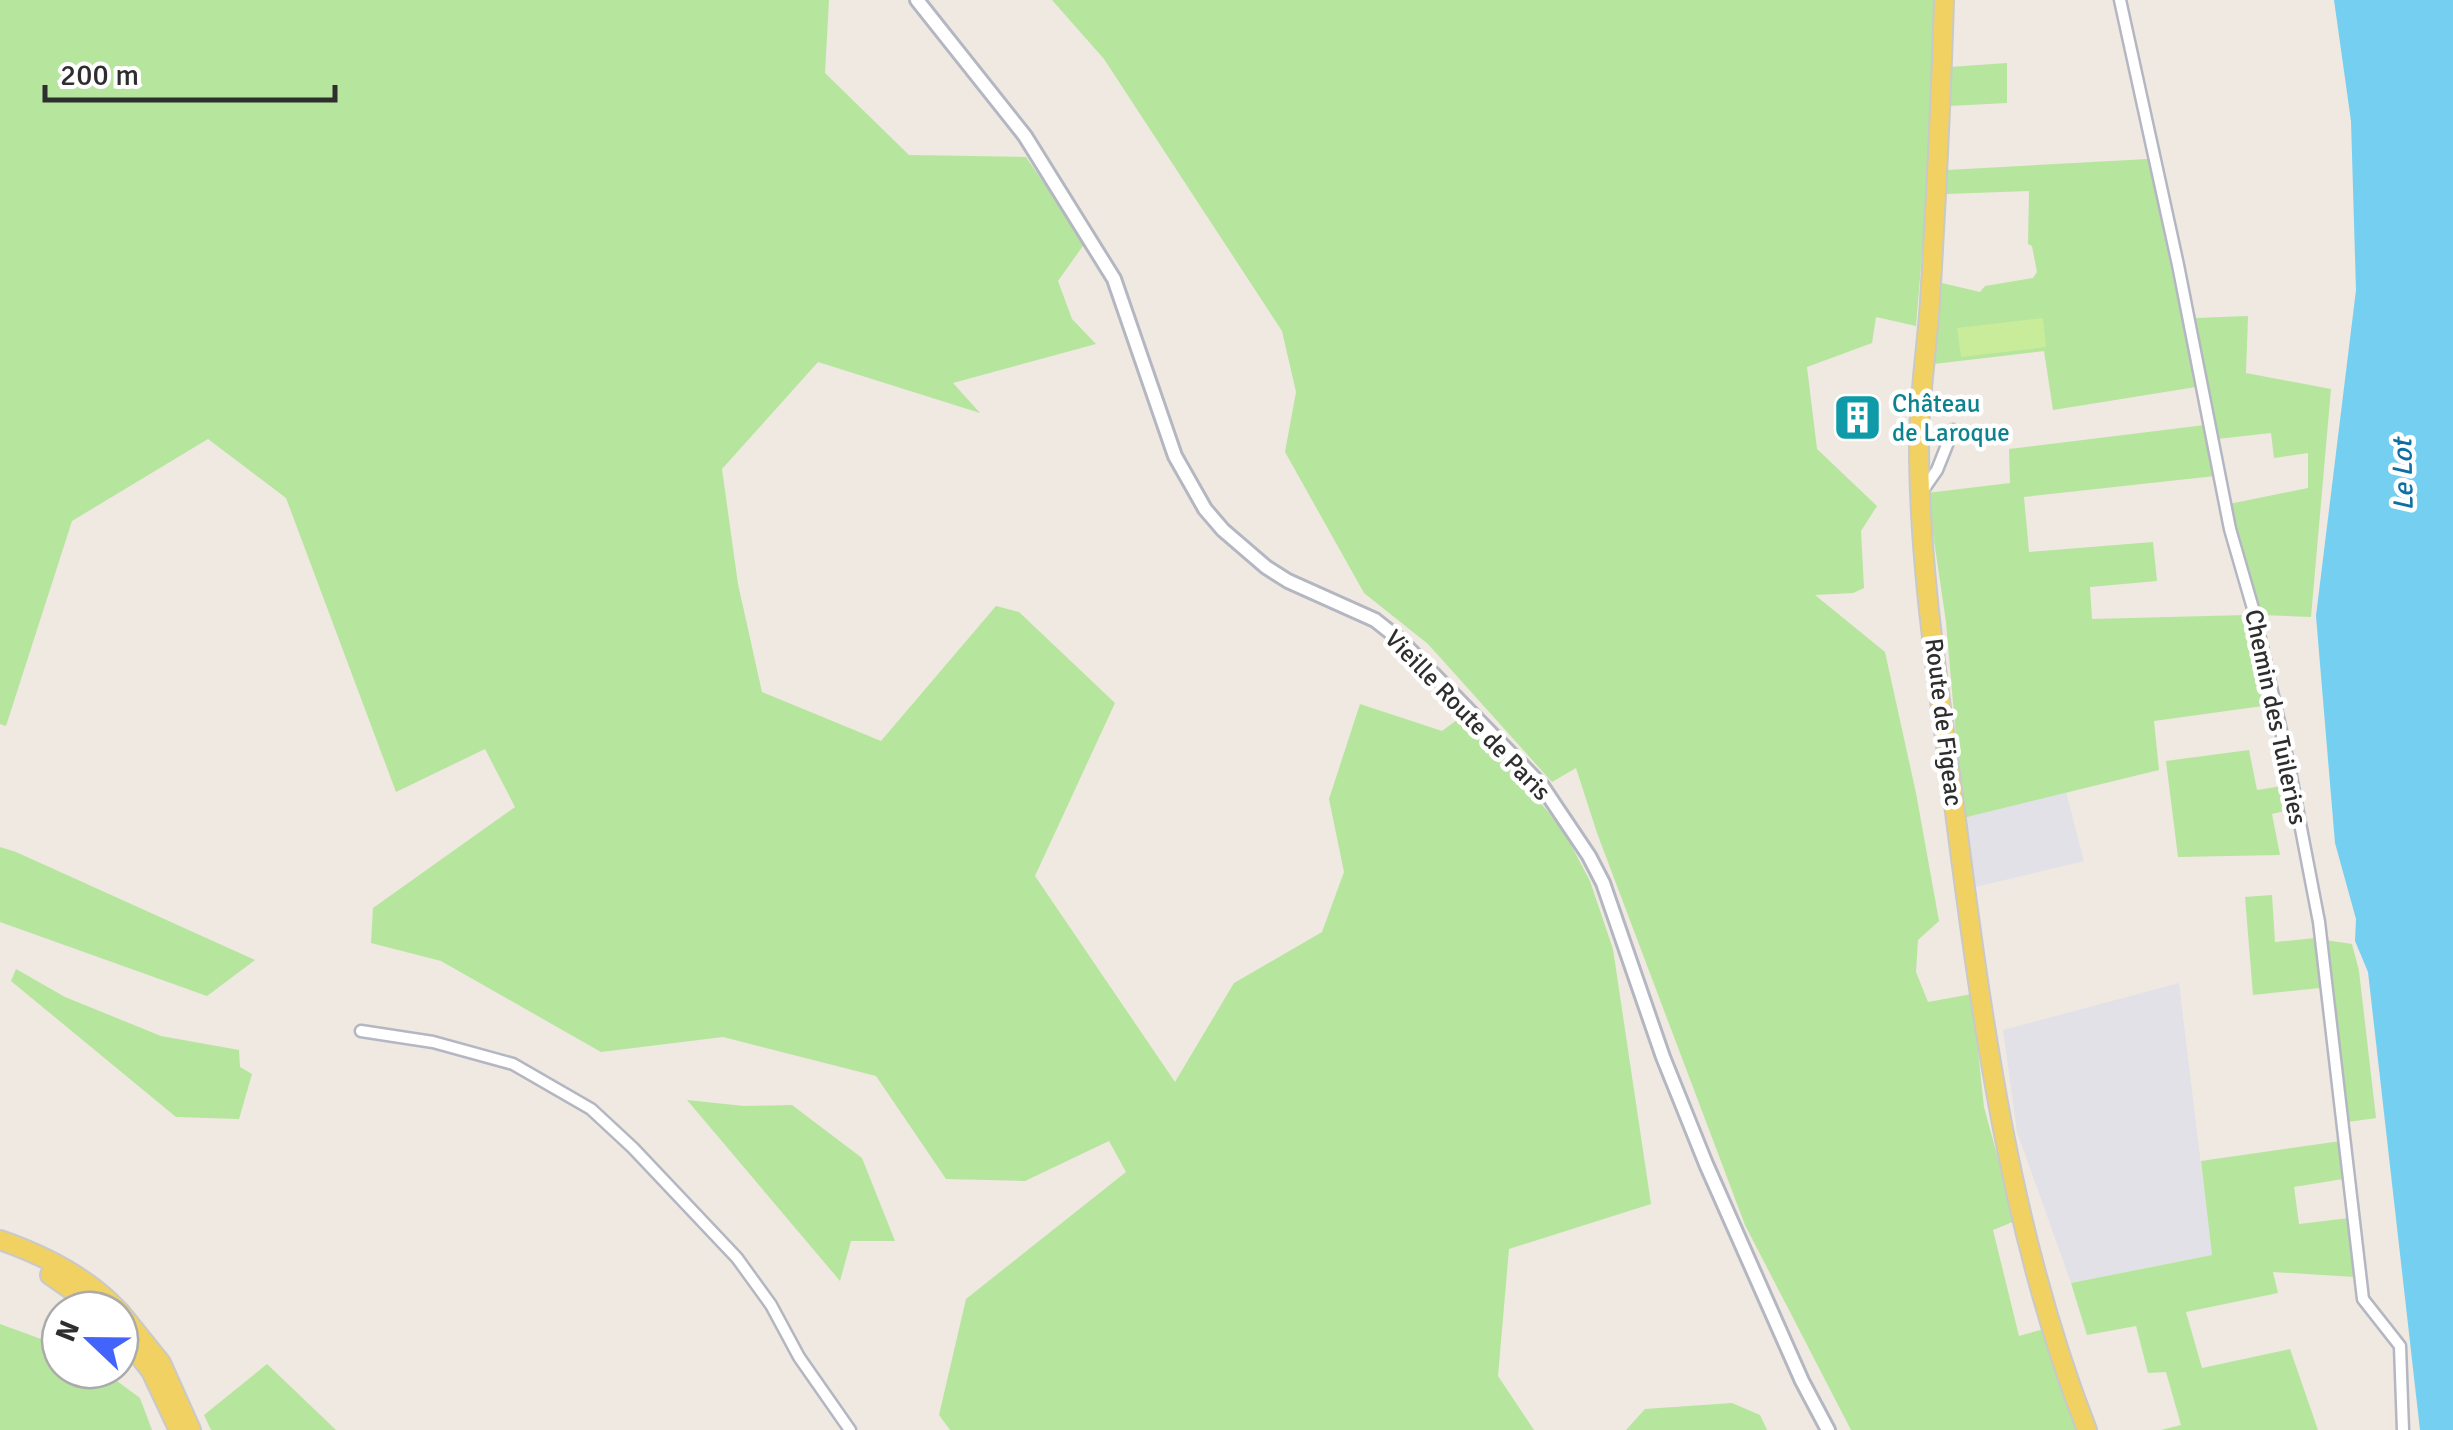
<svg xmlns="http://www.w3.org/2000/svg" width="2453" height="1430" viewBox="0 0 2453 1430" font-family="Signika,sans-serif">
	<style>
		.industrial { fill: #e3e1e8 }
		.green { fill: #b6e59e }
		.pitch { fill: #c9ec9a }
		.water { fill: #75cff0 }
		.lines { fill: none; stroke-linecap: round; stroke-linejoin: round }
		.minor-casing { stroke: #b4b7c1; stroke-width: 15 }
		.tertiary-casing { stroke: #b4b7c1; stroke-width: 18 }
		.primary-casing { stroke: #c9c9c9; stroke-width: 22 }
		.minor { stroke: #fff; stroke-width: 10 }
		.tertiary { stroke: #fff; stroke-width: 12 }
		.primary { stroke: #f2d163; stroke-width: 18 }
		.labels { text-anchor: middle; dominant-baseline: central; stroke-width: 9; stroke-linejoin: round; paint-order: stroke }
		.culture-label { font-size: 25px; fill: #0d838f; stroke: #fff; text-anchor: start }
		.street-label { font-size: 25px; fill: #2e2e2e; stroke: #fff }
		.water-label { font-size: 28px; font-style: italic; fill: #0d6fa3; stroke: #fff }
	</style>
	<rect width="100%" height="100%" fill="#efe9e1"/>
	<g class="industrial">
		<polygon points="2066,792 2084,861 1972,888 1963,818"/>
		<polygon points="2179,983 2212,1255 2071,1283 2017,1132 2003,1030"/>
	</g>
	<g class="green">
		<polygon points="0,0 829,0 825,73 909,155 1026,157 1085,243 1058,281 1072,319 1096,344 953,383 980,413 818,362 722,469 738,584 762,692 881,741 996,606 1019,612 1115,703 1035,876 1175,1082 1234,983 1322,932 1344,872 1329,799 1360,704 1442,731 1461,717 1492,747 1562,828 1590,881 1613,949 1651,1204 1509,1249 1498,1376 1534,1430 950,1430 939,1415 966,1299 1126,1172 1109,1141 1025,1181 946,1179 876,1076 723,1037 601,1052 441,961 371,943 373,908 515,807 485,749 396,792 286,498 208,439 72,521 6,726 0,724"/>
		<polygon points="1052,0 1934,0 1932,133 1916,326 1876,317 1872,343 1807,367 1817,449 1877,506 1861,531 1864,588 1853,593 1815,595 1885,652 1916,793 1939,921 1918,940 1916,972 1928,1002 1972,994 1984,1107 2015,1221 1993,1230 2019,1336 2044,1329 2063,1394 2077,1430 1851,1430 1745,1225 1597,833 1576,768 1552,782 1428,644 1364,593 1285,452 1296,392 1282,331 1104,59"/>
		<polygon points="2007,63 2007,103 1949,106 1950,67"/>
		<polygon points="2148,159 2196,387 2053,410 2044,351 1934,364 1942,283 1980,292 1985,286 2033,278 2037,272 2032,246 2028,244 2029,191 1946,194 1947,170"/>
		<polygon points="2248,316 2246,373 2331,389 2311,617 2260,615 2229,504 2308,488 2308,453 2274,458 2271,433 2217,439 2196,318"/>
		<polygon points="2205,425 2215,476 2024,497 2029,552 2153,542 2157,581 2090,587 2092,619 2246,615 2270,705 2154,721 2159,770 1963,818 1946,622 1927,493 2010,483 2009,449"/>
		<polygon points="2249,750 2257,790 2288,785 2294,809 2272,814 2280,855 2178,857 2166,761"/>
		<polygon points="0,847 16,852 255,960 207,996 0,922"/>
		<polygon points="2272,895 2275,942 2316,938 2320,988 2253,995 2245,897"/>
		<polygon points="2325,940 2352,944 2359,971 2376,1118 2348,1122"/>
		<polygon points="16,969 65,997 161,1036 239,1050 240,1067 252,1074 239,1119 176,1117 11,981"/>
		<polygon points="687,1100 744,1106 792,1105 862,1158 895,1241 851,1241 840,1281"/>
		<polygon points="2341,1141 2343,1179 2294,1187 2299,1224 2349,1218 2355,1277 2273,1272 2278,1293 2186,1312 2202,1368 2290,1349 2318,1430 2161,1430 2181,1425 2166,1372 2148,1373 2136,1326 2087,1335 2071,1283 2212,1255 2201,1161"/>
		<polygon points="0,1324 60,1346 60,1370 102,1370 140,1398 152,1430 0,1430"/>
		<polygon points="267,1364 336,1430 211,1430 204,1415"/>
		<polygon points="1732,1403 1760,1415 1767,1430 1626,1430 1645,1409"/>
	</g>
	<polygon class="pitch" points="2043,318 2046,347 1961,357 1957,328"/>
	<polygon class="water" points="2334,0 2453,0 2453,1430 2420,1430 2368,972 2355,941 2356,919 2335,843 2316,616 2356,290 2351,121"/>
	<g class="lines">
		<defs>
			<g id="minor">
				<polyline points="2120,0 2178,265 2230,529 2254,612 2289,766 2319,922 2363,1299 2400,1346 2403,1430"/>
				<polyline points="1921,493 1937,470 1953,430"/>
				<polyline points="361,1031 433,1042 513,1064 591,1109 633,1148 737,1258 771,1305 799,1357 850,1430"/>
			</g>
			<polyline id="tertiary" points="917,0 1025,136 1114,279 1175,456 1205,509 1223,530 1266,567 1288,581 1375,620 1399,639 1542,786 1589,856 1603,883 1663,1057 1706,1164 1802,1381 1828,1430"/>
			<g id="primary">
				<path d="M1944,0C1941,101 1936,201 1930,301C1927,349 1919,397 1919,444C1919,567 1939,690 1955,812C1982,1020 2010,1233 2087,1430"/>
				<path d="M0,1240C43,1255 86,1276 118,1310"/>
				<polyline points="50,1275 100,1310"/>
				<polyline points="120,1312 161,1363 191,1430"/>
				<polyline points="120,1331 151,1371 176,1424"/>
			</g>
		</defs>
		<use href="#minor" class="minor-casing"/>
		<use href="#tertiary" class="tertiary-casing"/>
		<use href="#primary" class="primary-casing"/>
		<use href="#minor" class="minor"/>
		<use href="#tertiary" class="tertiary"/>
		<use href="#primary" class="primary"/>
	</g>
	<defs>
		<symbol id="building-square" viewBox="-11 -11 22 22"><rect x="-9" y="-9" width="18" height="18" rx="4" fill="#0f9aa8" stroke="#fff"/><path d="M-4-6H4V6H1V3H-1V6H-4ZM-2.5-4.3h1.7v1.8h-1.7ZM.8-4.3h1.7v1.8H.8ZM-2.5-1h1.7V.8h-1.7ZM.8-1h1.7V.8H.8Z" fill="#fff"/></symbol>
	</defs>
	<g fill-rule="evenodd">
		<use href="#building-square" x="1830" y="390" width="55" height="55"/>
	</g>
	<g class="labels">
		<g class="culture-label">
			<text x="1892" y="403">Château<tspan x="1892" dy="29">de Laroque</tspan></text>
		</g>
		<g class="street-label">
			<text transform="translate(1468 715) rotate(46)">Vieille Route de Paris</text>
			<text transform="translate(2276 717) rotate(78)">Chemin des Tuileries</text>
			<text transform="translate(1944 722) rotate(83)">Route de Figeac</text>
		</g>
		<g class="water-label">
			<text transform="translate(2403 475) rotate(-91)">Le Lot</text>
		</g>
	</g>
	<g transform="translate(90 1340) rotate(292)"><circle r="48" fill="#ffffff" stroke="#ababab" stroke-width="2.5"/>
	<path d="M0-8L18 38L0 25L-18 38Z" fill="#4264fb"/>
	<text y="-15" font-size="28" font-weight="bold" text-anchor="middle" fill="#2e2e2e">N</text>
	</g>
	<path d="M45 85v15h290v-15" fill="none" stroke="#2e2e2e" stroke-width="5"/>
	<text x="60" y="85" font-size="30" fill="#2e2e2e" stroke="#ffffff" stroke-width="8" paint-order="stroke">200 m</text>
</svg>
